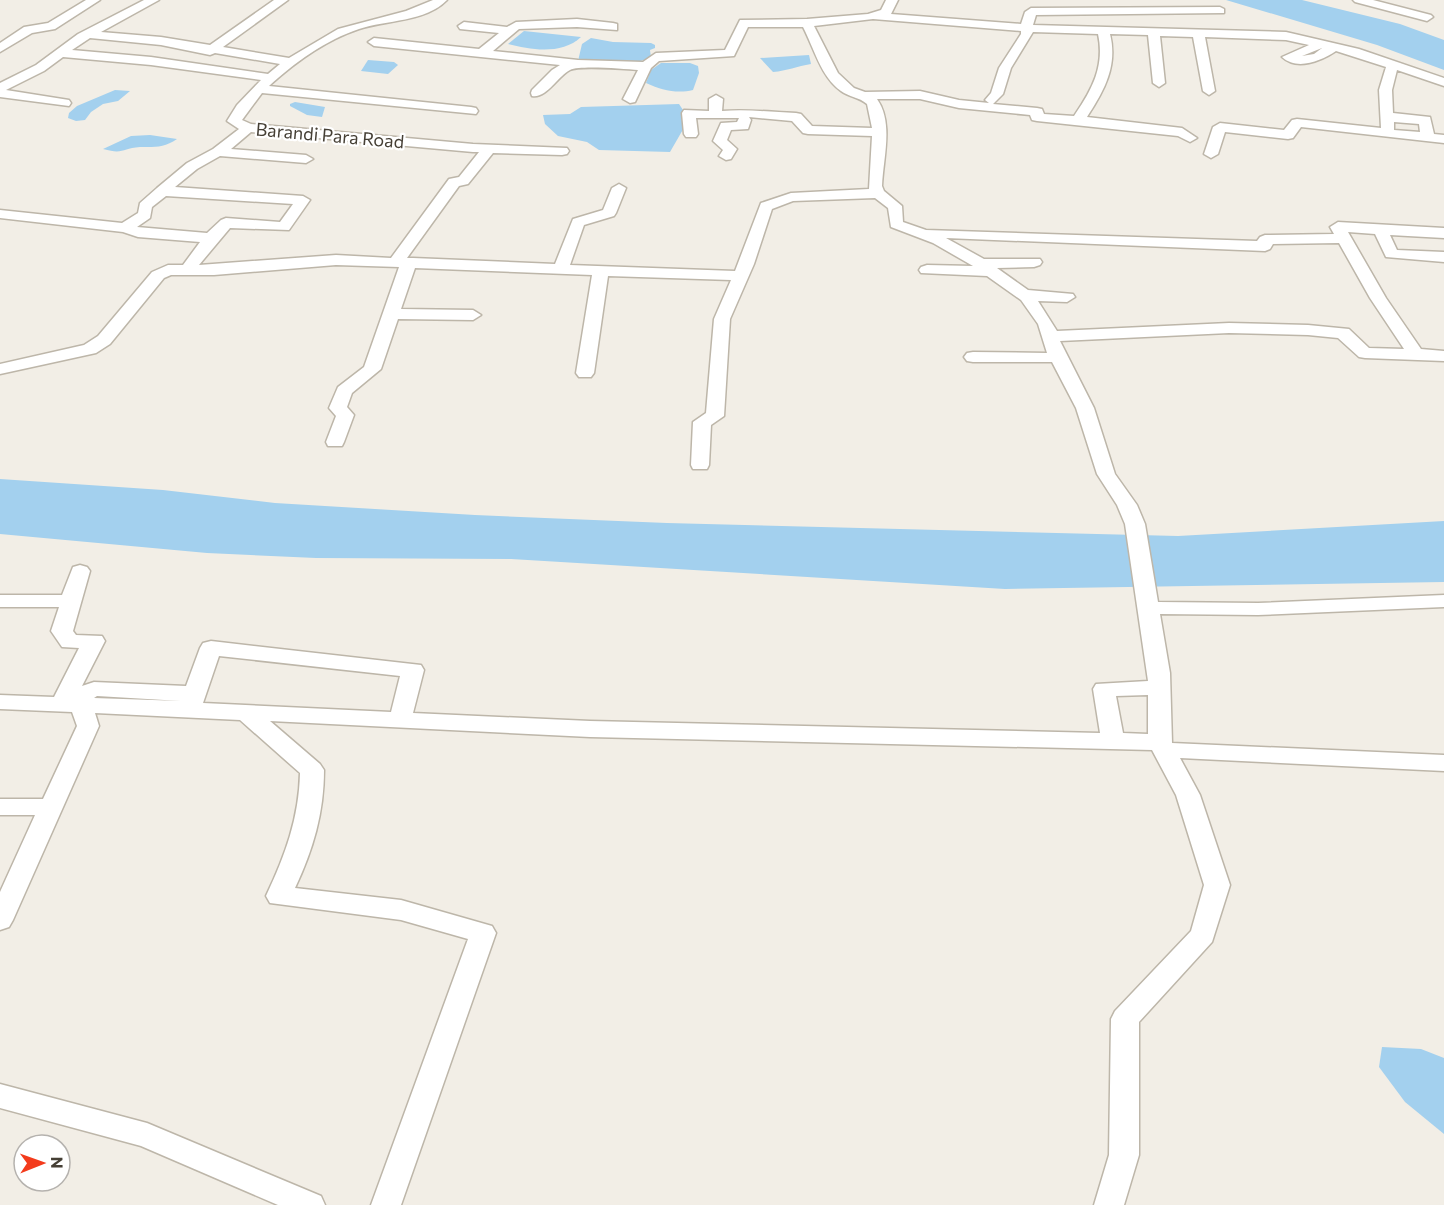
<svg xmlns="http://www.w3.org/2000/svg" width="1444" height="1205" viewBox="0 0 1444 1205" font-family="Commissioner,sans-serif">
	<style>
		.water { fill: #a3d0ee }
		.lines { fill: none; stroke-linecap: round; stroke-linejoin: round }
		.minor-casing { stroke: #bdb6a9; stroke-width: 3 }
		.minor { fill: #fff; fill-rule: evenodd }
		.labels { text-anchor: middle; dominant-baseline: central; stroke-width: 4.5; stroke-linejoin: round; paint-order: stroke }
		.far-street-label { font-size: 18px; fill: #453f35; stroke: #fff }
	</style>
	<rect width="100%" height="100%" fill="#f2eee6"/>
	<g class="water">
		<polygon points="1226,0 1302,0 1400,24 1444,40 1444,70 1377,45"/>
		<path d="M524,31L581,37C562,55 531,50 508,44Z"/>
		<polygon points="591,38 613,42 651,43 655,45 655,48 650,50 651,58 633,63 578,61 582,44"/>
		<path d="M809,55L811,64C797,66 787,71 773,72L760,58Z"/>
		<polygon points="368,60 394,62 398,65 388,74 361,71"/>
		<path d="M661,63H690L698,66L699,73L693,90C677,94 661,90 646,83L651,70Z"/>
		<polygon points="115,90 130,91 118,101 103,104 91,112 85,120 76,121 68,118 69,113 77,106"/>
		<polygon points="295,102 325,107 322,117 307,115 290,106 290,104"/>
		<polygon points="679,104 683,110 681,118 685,126 670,152 599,150 587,142 558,136 545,124 543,115 570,114 581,107"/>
		<path d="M150,135L177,139C164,148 155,147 140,147C122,148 124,155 103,149L131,136Z"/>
		<polygon points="0,479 163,490 275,503 475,515 667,523 1178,536 1444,521 1444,582 1005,589 511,559 316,558 207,553 0,534"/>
		<polygon points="1382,1047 1421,1049 1444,1058 1444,1134 1405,1102 1379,1067"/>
	</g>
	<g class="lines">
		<defs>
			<g id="minor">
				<polygon points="86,0 100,0 55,29 32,33 0,52 0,43 24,27 48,23"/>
				<path d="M144,0H159L101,32L161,37L210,45L274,0H288L223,47L289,58L338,29L406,11L433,0H447C426,22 386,20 359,29C326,40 294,63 269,86L471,107L476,108L478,111L476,114L262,93L242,120L251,124L473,144L567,148L569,151L567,154L562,155L493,153L468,184L459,186L407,258H413L555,264L573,219L603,210L612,188L619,184L626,188L616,213L614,216L584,225L570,265L735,271L761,203L791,193L869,189L872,136L808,134L803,133L792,121L749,117L751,120L748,129L731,130L727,140L737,149L731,159L726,160L719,156L723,150L713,141L721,123L737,122L739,118H696L698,134L696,137H686L684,134L682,113L684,110L709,111V99L716,95L723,99L722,111C747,109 771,112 796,113L801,114L812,126L872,128L867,104C859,97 849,97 841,91C821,77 814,48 803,27H748L734,56L659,61L651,68L635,102L630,103L623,99L638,70C624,69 580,65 570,70C558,76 546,99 532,96L531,93L532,90L552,70L560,65L374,46L368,42L374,38L479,49L499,33L460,29L458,26L464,22L507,27L516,22L577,19L613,23L617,24V30L577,27L519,29L493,51L578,60L643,62L656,53L725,50L740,20L807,19L868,14L881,10L886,0H898L891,14L1021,24L1025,12L1031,8L1220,7L1224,9V13L1036,15L1033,25L1286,32L1359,49L1444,78V86L1397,70L1392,90L1393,113L1430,117L1434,134L1444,135V143L1301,127L1293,138L1288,139L1225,132L1218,154L1211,158L1204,154L1213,127L1220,123L1284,130L1292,120L1297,119L1381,128L1379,90L1386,67L1336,51C1321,61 1297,71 1282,57L1309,45L1286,40L1205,37L1215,91L1209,95L1203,91L1193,37L1160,36L1165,83L1159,87L1153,83L1148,35L1110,34C1118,66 1104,91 1087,117L1182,128L1197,138L1190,142L1178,136L1037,121L1032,120L1030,115L959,108L920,99H877C894,123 883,158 882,186L884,191L902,206L903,222L926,230L1257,241L1260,237L1265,235L1334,234L1330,227L1338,222L1444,228V238L1390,235L1397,250L1444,252V262L1386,257L1375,234L1348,232L1386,298L1421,349L1444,351V361L1365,358L1359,357L1338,338L1308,335L1229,333L1060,341L1094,408L1115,474L1137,505L1145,524L1158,602L1258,603L1444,595V607L1258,615L1160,614L1170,673L1172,743L1444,755V771L1180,758L1200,795L1230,885L1212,942L1139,1022V1155L1124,1205H1094L1109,1155L1111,1019L1115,1011L1191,931L1204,885L1176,795L1152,750L590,737L270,721L320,764L324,770C324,813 313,850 295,888L401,900L492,926L496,933L401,1205H371L468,939L401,920L270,903L266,896C285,856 299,818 300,773L240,720L95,713L99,726L13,920L9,927L0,930V892L35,815H0V799H43L77,726L72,712L0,709V695L54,697L79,648L62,647L51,631L59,607H0V595H62L73,567L80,565L87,567L90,571L73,631L76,635L102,636L105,641L82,686L94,682L186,686L200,648L203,643L211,641L421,665L424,670L413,713L590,721L1100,733L1093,689L1096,684L1148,681L1125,524L1117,505L1097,474L1076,408L1052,362H973L967,361L964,357L967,353L973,352L1047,353L1038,324L1021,300L987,276L921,273L919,270L921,267L927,265L973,266L933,243L891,227L888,208L875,198L793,201L772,209L754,264L730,319L724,416L711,425L709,465L707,469H693L691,465L693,422L706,413L714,319L731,280L608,276L594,373L591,377H579L576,373L592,275L415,268L401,309L473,310L481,315L473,320L398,319L381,369L352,393L347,407L354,415L344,442L342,446H328L326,442L336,416L329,408L338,387L364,367L399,267L336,265L214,275H171L164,278L110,344L96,353L0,374V364L84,345L98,336L152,272L168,265H183L200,242L138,237L123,232L0,218V210L122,223L138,213L140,203L157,188L187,163L213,149L239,129L227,121L237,105L261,80L151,65L63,57L44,71L6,90L69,100L71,103L69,106L0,97V83L36,65L78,34ZM873,19L1021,31V34L999,68L991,93L985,100L989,103L959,100L920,91L865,92L854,88L838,73L814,26ZM1033,32L1098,34C1105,66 1092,90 1074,116L1044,114L1042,109L1037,108L993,104L1003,94L1011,68ZM90,38L161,45L210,55L215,53L280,64L268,74L151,57L72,50ZM1322,48L1314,54L1302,56ZM1394,122L1419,124L1420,132L1394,130ZM251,132L473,152H479L459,177L449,179L391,258L336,255L199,265L230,228L289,230L310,200L303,196L175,187L197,169L220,156L306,163L313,159L306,155L231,149ZM166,196L293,204L280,222L226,218L221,220L207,233L137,227L150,218L152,207ZM946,238L1265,251L1270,249L1273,244L1339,243L1370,298L1404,349L1369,348L1349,329L1308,325L1229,323L1057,331L1038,301L1067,302L1075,297L1073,294L1028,290L997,268L1034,267L1040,265L1042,262L1040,259H984ZM219,656L400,676L391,712L203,703ZM1148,695V734L1123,733L1116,696ZM97,696L181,701L94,698Z"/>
				<polygon points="1353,0 1373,0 1431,15 1433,17 1427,21 1355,2"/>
				<polygon points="0,1084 147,1123 321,1196 325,1205 278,1205 141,1146 0,1108"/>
			</g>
		</defs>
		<use href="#minor" class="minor-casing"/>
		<use href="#minor" class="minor"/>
	</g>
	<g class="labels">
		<g class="far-street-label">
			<text transform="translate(330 135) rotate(5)">Barandi Para Road</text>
		</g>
	</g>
	<g transform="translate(42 1163) rotate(89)"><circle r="28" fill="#ffffff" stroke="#b5b2ae" stroke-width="1.5"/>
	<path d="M0-4.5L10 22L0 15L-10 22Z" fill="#f33b1c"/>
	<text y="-9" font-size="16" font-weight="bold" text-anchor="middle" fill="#453f35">N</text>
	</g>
</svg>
